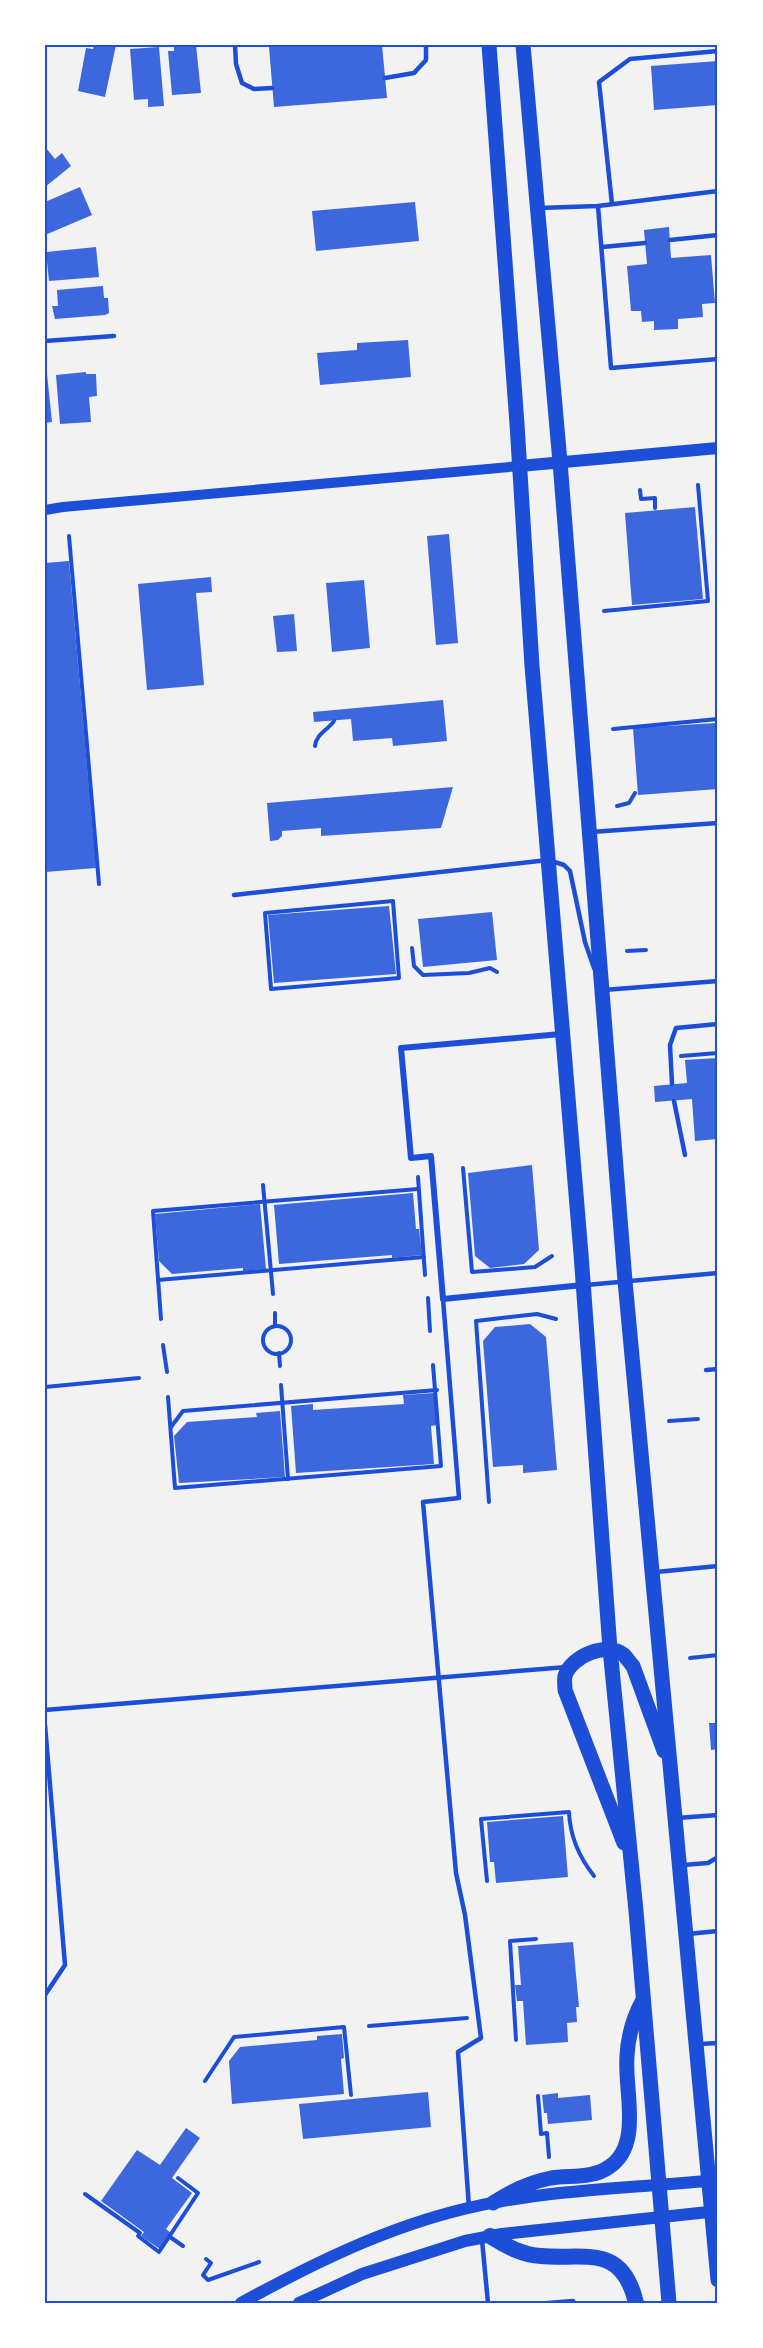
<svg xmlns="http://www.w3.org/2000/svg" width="763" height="2348" viewBox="0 0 763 2348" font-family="Karla,sans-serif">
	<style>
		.building { fill: #3d67dc }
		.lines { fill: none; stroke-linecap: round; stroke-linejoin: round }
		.path { stroke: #1d4ed8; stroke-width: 4 }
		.service { stroke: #1d4ed8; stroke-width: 4.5 }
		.minor { stroke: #1d4ed8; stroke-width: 6 }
		.tertiary { stroke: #1d4ed8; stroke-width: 10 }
		.secondary { stroke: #1d4ed8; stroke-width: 12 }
		.primary { stroke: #1d4ed8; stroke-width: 15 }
		.motorway { stroke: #1d4ed8; stroke-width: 16 }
		.neatline { fill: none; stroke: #1d4ed8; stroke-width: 2 }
	</style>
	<rect width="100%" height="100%" fill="#f2f2f2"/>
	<g class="building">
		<polygon points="94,45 116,45 105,97 78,91 86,48 93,49"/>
		<polygon points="174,45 196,45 201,93 172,95 168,51 174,51"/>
		<polygon points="292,45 382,45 387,98 274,107 269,47"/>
		<polygon points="159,47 164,106 148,107 148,99 134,100 130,49"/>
		<polygon points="718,61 718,105 654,110 651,66"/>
		<polygon points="46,148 55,159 62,153 71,166 45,187"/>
		<polygon points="80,187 92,215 45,235 45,202"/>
		<polygon points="415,202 419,241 316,251 312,211"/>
		<polygon points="669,227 671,258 711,255 715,303 702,304 703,317 678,319 678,329 654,330 654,321 642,322 641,311 631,311 627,266 647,264 644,230"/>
		<polygon points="96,247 99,277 49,281 46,252"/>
		<polygon points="103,286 104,298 108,298 109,313 105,315 55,319 52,306 58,306 57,290"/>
		<polygon points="408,340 411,377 320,385 317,353 357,350 357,343"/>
		<polygon points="86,372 86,374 96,374 97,396 89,397 91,422 60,424 56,375"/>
		<polygon points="45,374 47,374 52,422 45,423"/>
		<polygon points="695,507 703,599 632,605 625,513"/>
		<polygon points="449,534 458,643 436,645 427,536"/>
		<polygon points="69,561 96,868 45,872 45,563"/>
		<polygon points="211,577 212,592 196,593 204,685 147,690 138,584"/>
		<polygon points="364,580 370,648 332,652 326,583"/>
		<polygon points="294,614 297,651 277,652 273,616"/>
		<polygon points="443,700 447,741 393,746 392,738 353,741 351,719 314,722 313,712"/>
		<polygon points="716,723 718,789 638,795 633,728"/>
		<polygon points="453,787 441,828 321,836 321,828 282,831 282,836 278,840 270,841 267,803"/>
		<polygon points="389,906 396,974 274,983 268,915"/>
		<polygon points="492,912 497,960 423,967 418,919"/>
		<polygon points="718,1058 718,1139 695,1141 692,1099 655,1102 654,1086 687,1083 685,1060"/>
		<polygon points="532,1165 539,1250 524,1264 490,1268 475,1256 468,1173"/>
		<polygon points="413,1193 416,1229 419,1229 422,1255 392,1258 392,1255 279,1264 274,1205"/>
		<polygon points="260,1204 266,1269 243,1271 243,1268 172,1274 159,1261 155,1214"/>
		<polygon points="530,1324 546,1337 557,1470 523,1473 523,1465 493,1467 483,1341 495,1327"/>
		<polygon points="434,1393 437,1425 431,1426 434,1464 296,1473 291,1406 313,1404 313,1410 404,1404 403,1395"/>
		<polygon points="280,1411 285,1477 179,1483 174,1436 187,1422 257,1417 256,1413"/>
		<polygon points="709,1723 718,1723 718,1749 711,1750"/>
		<polygon points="563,1816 568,1877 496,1883 494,1862 490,1862 487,1822"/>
		<polygon points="573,1942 579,2007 576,2007 577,2022 567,2023 568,2042 526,2045 523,2001 517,2001 515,1985 521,1985 518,1946"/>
		<polygon points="342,2034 344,2058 341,2059 344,2094 232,2104 229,2061 240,2047 317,2040 317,2036"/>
		<polygon points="428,2092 431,2127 303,2139 299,2104"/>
		<polygon points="558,2093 558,2098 590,2095 592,2120 548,2124 547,2113 544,2113 542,2095"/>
		<polygon points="186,2128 200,2138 172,2178 192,2193 166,2229 171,2233 160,2249 141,2236 144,2232 101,2201 137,2150 160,2165"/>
	</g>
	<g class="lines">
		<g class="path">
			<polyline points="640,490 641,499 655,498 655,508"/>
			<polyline points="69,536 99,884"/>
			<polyline points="604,611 708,601 698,485"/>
			<polyline points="613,729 718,719"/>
			<path d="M315,746C316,734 328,730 334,721"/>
			<polyline points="617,806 629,803 635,793"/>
			<polygon points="393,901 399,978 271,989 265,913"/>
			<polyline points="412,948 414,966 423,975 469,973 490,968 497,972"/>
			<polyline points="627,951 646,950"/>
			<polyline points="681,1056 718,1053"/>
			<polyline points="463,1168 472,1272 535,1267 552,1256"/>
			<polyline points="418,1177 425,1275"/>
			<polyline points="263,1185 273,1294"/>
			<polyline points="158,1280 424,1257"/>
			<polyline points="428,1298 430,1331"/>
			<polyline points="275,1313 275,1326"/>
			<polyline points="161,1319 153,1211 418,1189"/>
			<circle cx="277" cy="1340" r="14"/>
			<polyline points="163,1345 167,1372"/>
			<polyline points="279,1353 280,1366"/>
			<polyline points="281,1385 288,1479"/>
			<polyline points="45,1387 139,1378"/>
			<polyline points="168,1397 175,1488 441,1466 433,1365"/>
			<polyline points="669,1421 698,1419"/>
			<polyline points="171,1427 183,1411 437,1390"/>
			<polyline points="489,1502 476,1321 537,1314 556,1319"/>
			<polyline points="690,1658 718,1655"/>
			<path d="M487,1881L481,1819L569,1812C570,1837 579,1857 594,1876"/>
			<polyline points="369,2026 467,2018"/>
			<polyline points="516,2040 510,1941 536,1939"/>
			<polyline points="205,2081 234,2037 344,2027 351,2095"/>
			<polyline points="538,2096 541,2134 547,2133 549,2157"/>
			<polyline points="85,2194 140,2233 138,2236 159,2252 198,2193 178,2178"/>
			<polyline points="170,2237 183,2246"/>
			<polyline points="206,2259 211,2263 203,2275 208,2280 259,2262"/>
		</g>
		<g class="service">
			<polyline points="235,45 236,64 242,83 254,89 272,88"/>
			<polyline points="385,78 414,73 426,60 426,45"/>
			<polyline points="612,204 599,82 630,59 718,51"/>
			<polyline points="598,206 611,368 718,359"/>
			<polyline points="539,208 598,206 718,191"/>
			<polyline points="670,240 718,235"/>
			<polyline points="602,247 645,243"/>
			<polyline points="45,341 114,336"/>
			<polyline points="591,832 718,823"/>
			<polyline points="234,895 548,860 564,865 570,871 585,942 594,968"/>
			<polyline points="604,990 718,981"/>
			<polyline points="672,1084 670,1045 676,1028 718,1024"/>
			<polyline points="674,1101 685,1155"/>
			<polyline points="586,1285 718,1273"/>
			<polyline points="443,1299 459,1498 423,1502 456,1873 465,1915 481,2038 458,2052 469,2208"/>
			<polyline points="706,1370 718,1369"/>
			<polyline points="656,1572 718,1566"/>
			<polyline points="45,1710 567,1667"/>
			<polyline points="45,1725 65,1965 45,1995"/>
			<polyline points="677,1818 718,1815"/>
			<polyline points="683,1865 708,1863 718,1857"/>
			<polyline points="688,1934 718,1931"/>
			<polyline points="700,2044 718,2043"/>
			<polyline points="482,2240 488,2303"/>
			<polyline points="548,2303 573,2301 574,2303"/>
		</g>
		<polyline class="minor" points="561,1034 401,1048 411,1158 431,1156 443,1299 583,1285"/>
		<polyline class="tertiary" points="45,510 63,507 520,466"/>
		<g class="secondary">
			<polyline points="520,466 718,448"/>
			<path d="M241,2303C314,2263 387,2227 468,2208C550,2189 635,2188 718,2180"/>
			<polyline points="299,2303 362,2274 465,2241 502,2234 718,2211"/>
		</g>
		<g class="primary">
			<polyline points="489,45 517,424 532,666 581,1254 610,1649 636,1911 669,2303"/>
			<polyline points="523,45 560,462 625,1281 718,2280"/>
			<path d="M624,1843L565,1690C565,1686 564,1680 565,1676C571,1656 607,1641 624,1655C627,1658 630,1663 633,1666L664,1751"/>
			<path d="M493,2203C511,2191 530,2182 551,2178C570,2175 592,2179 609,2167C643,2145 624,2090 627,2056C628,2035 633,2018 643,2000"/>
		</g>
		<path class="motorway" d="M490,2236C506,2246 522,2255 541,2256C586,2260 622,2243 636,2303"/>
	</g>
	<rect width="763" height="2348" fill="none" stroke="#ffffff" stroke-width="93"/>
	<rect x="46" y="46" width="670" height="2256" class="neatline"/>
</svg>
